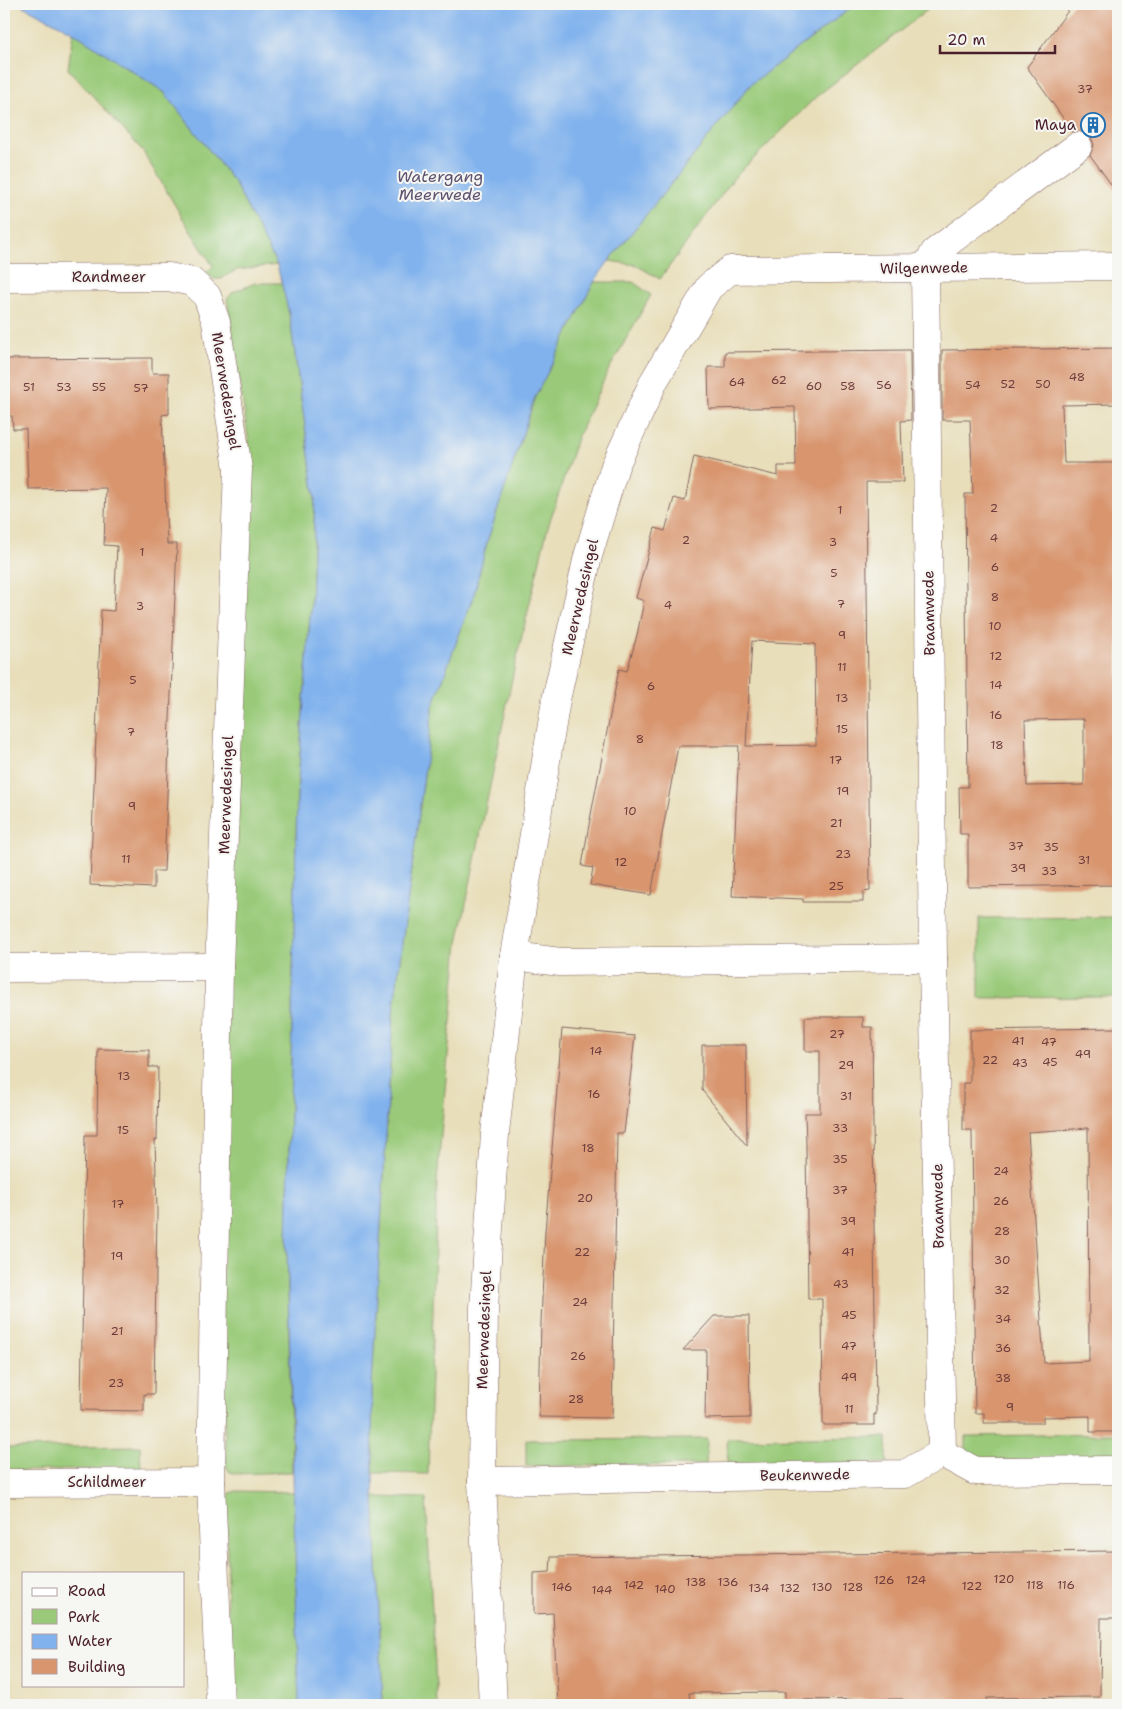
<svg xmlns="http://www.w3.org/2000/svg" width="1122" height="1709" viewBox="0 0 1122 1709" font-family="'Shantell Sans',sans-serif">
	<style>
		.green { fill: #9aca79; stroke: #727452 }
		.water { fill: #81b2ed; stroke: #66688c }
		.building { fill: #d8956e; fill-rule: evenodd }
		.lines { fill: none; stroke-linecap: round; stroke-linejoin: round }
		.minor-casing { stroke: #81625d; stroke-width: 29 }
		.minor { stroke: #fff; stroke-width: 28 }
		.labels { text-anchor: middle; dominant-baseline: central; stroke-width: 4; stroke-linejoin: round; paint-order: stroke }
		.number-label { font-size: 12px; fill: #6e3c3c }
		.poi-label { font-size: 15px; fill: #4a1f2b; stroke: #f6f6f2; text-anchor: end }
		.street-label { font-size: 15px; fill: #4a1f2b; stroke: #f6f6f2 }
		.water-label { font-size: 16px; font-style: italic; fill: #5d526f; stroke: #f6f6f2 }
	</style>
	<rect width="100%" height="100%" fill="#f6f6f2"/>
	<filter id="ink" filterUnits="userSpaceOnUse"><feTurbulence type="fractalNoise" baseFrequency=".02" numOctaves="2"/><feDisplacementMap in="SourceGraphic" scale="10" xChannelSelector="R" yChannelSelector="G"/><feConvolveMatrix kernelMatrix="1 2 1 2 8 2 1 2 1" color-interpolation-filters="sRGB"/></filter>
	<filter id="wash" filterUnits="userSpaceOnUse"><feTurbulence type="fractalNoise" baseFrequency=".0096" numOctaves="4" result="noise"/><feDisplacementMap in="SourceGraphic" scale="20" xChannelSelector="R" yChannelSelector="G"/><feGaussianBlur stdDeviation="1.12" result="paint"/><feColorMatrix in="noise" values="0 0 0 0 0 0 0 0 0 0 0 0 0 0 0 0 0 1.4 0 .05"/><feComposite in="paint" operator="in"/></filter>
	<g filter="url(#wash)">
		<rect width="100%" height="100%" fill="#e8deb9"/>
		<g class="green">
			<polygon points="856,4 935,4 817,96 734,178 660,279 636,265 609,261 751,84"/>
			<polygon points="73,32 164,92 234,182 277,265 237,270 220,279 213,279 206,273 213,266 191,232 142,150 68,69"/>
			<polygon points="594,282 633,282 651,295 608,371 577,438 547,530 513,674 458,943 437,1181 428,1474 373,1473 372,1384 393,1013 433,706 474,594 487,542 535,397"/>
			<polygon points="255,283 282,283 290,318 315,498 311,603 297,796 287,1245 292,1472 236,1474 230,1472 226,1466 221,1311 229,903 251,480 249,443 227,299 233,292"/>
			<polygon points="1118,917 1118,997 979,998 979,918"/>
			<polygon points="1118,1434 1118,1460 983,1461 966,1452 966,1436"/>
			<polygon points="887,1437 887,1463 728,1465 727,1439"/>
			<polygon points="707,1439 706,1465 526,1466 526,1440"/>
			<polygon points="140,1446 141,1469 4,1471 4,1448"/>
			<polygon points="236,1491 294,1492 299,1705 232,1705 227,1638 227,1500 230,1493"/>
			<polygon points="374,1497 426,1498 437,1705 383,1705"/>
		</g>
		<polygon class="water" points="19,4 856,4 751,84 609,261 594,282 535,397 487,542 474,594 433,706 393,1013 372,1384 373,1473 383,1705 299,1705 287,1245 297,796 311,603 315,498 290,318 277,265 234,182 164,92 73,32"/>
		<g id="blocks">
			<g class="building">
				<polygon points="1073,4 1118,4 1118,194 1090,155 1094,145 1091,137 1084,132 1073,132 1027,67"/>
				<path d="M1118,348V404L1062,405L1064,463H1118V885L968,887V834H960L959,787H968L965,494H973L970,420H942V350ZM1084,719V785L1027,786L1025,720Z"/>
				<path d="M910,350L911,420L901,421L903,482H866L870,891L863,892V902H803V899L732,896L739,746H678L651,895L590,885L593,868L582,866L588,830L619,669L627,671L637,635L644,601L636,598L655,528L665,531L674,498L685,501L694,456L778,476V466H796L795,407L709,409L708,367H725V352ZM752,641L815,644L816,745L746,746Z"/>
				<polygon points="152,358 152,373 169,373 169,414 162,415 165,486 167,544 177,544 164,871 154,871 154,888 90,885 101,610 114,611 117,546 104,545 106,488 28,489 26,429 13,429 12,416 4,416 4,359"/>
				<polygon points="805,1017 863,1017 863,1027 872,1027 876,1415 874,1414 874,1425 823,1425 822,1299 808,1299 806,1144 805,1113 820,1113 820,1051 805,1051"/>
				<path d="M1118,1028V1432H1090V1416L1043,1417V1423H984V1413H975L972,1130H963V1083H970V1030ZM1088,1128L1089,1361L1044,1363L1028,1132Z"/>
				<polygon points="562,1029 635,1036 624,1133 617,1133 612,1418 539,1417 541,1322 545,1232"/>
				<polygon points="702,1045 746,1045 747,1146 702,1090"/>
				<polygon points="98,1049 149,1050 149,1067 158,1067 157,1140 155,1140 157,1211 154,1394 144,1394 144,1411 81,1410 85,1135 97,1135"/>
				<polygon points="714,1316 749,1316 750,1418 705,1419 706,1350 683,1350"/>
				<polygon points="1118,1551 1118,1618 1101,1618 1100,1697 987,1698 987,1705 903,1705 903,1699 785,1700 785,1692 689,1693 690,1702 611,1703 612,1705 558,1705 553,1613 534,1614 534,1573 550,1572 551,1557"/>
			</g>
		</g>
	</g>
	<g filter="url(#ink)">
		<use href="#blocks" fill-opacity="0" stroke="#81625d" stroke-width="1"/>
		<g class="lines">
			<defs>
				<g id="minor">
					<polyline points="4,278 169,277 192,282 207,296 216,322 238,469 219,967 211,1482 220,1705"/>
					<polyline points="514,956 560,962 933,958"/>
					<polyline points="4,968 219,967"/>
					<polyline points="942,1453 933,958 925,268 935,252 1078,146"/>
					<polyline points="482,1481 905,1474 942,1453 975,1471 1118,1470"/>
					<polyline points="4,1483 211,1482"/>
					<polyline points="493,1705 482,1481 484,1308 495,1134 514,956 556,700 588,556 615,466 654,381 709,287 730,270 1118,266"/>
				</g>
			</defs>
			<use href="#minor" class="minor-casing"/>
			<use href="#minor" class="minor"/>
		</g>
	</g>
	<defs>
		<symbol id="building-ring" viewBox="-11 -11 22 22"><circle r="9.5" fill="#f6f6f2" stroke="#1f6fb2" stroke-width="1.5"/><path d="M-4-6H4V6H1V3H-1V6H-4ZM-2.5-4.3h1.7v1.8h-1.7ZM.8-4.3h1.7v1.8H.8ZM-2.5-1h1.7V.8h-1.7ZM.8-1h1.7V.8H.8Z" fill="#1f6fb2"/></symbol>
	</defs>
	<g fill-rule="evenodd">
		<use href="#building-ring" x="1079" y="111" width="28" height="28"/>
	</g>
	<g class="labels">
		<g class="number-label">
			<text x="1085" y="89">37</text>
			<text x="1077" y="377">48</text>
			<text x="779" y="380">62</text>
			<text x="737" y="382">64</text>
			<text x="1008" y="384">52</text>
			<text x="1043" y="384">50</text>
			<text x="884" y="385">56</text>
			<text x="973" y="385">54</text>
			<text x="814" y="386">60</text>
			<text x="848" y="386">58</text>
			<text x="29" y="387">51</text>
			<text x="64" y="387">53</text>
			<text x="99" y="387">55</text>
			<text x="141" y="388">57</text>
			<text x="994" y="508">2</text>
			<text x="840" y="510">1</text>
			<text x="994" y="538">4</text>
			<text x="686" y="540">2</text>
			<text x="833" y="542">3</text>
			<text x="142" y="552">1</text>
			<text x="995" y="567">6</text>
			<text x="834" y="573">5</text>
			<text x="995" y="597">8</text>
			<text x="841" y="604">7</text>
			<text x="668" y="605">4</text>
			<text x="140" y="606">3</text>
			<text x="995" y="626">10</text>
			<text x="842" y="635">9</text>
			<text x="996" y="656">12</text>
			<text x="842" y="667">11</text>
			<text x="133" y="680">5</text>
			<text x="996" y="685">14</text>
			<text x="651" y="686">6</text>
			<text x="842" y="698">13</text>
			<text x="996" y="715">16</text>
			<text x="842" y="729">15</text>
			<text x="131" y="732">7</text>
			<text x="640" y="739">8</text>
			<text x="997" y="745">18</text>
			<text x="836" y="760">17</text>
			<text x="843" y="791">19</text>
			<text x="132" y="806">9</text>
			<text x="630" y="811">10</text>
			<text x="836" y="823">21</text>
			<text x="1016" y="846">37</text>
			<text x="1051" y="847">35</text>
			<text x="843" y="854">23</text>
			<text x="126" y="859">11</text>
			<text x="1084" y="860">31</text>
			<text x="621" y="862">12</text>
			<text x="1018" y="868">39</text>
			<text x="1049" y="871">33</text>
			<text x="836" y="886">25</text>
			<text x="837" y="1034">27</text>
			<text x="1018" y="1041">41</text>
			<text x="1049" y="1042">47</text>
			<text x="596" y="1051">14</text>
			<text x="1083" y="1054">49</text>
			<text x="990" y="1060">22</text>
			<text x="1050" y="1062">45</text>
			<text x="1020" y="1063">43</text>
			<text x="846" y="1065">29</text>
			<text x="124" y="1076">13</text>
			<text x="594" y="1094">16</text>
			<text x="846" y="1096">31</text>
			<text x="840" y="1128">33</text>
			<text x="123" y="1130">15</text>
			<text x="588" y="1148">18</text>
			<text x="840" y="1159">35</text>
			<text x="1001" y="1171">24</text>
			<text x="840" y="1190">37</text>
			<text x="585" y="1198">20</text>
			<text x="1001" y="1201">26</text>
			<text x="118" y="1204">17</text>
			<text x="848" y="1221">39</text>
			<text x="1002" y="1231">28</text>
			<text x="582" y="1252">22</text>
			<text x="848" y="1252">41</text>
			<text x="117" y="1256">19</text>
			<text x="1002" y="1260">30</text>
			<text x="841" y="1284">43</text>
			<text x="1002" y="1290">32</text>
			<text x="580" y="1302">24</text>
			<text x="849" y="1315">45</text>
			<text x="1003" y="1319">34</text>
			<text x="117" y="1331">21</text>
			<text x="849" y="1346">47</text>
			<text x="1003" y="1348">36</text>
			<text x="578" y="1356">26</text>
			<text x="849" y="1377">49</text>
			<text x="1003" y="1378">38</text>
			<text x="116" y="1383">23</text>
			<text x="576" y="1399">28</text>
			<text x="1010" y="1407">9</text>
			<text x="849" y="1409">11</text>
			<text x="1004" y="1579">120</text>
			<text x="884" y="1580">126</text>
			<text x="916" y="1580">124</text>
			<text x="696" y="1582">138</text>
			<text x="728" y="1582">136</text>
			<text x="634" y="1585">142</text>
			<text x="1035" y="1585">118</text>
			<text x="1066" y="1585">116</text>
			<text x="972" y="1586">122</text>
			<text x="562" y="1587">146</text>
			<text x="822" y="1587">130</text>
			<text x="853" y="1587">128</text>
			<text x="759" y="1588">134</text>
			<text x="790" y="1588">132</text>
			<text x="665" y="1589">140</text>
			<text x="602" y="1590">144</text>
		</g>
		<g class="poi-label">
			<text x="1076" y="125">Maya</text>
		</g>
		<g class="street-label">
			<text transform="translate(924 268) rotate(-1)">Wilgenwede</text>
			<text x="109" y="277">Randmeer</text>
			<text transform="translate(226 391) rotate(81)">Meerwedesingel</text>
			<text transform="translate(580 597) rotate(-77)">Meerwedesingel</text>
			<text transform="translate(929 613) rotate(-91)">Braamwede</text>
			<text transform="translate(226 795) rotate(-88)">Meerwedesingel</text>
			<text transform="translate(938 1206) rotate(-91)">Braamwede</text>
			<text transform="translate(484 1330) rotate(-88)">Meerwedesingel</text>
			<text transform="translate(805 1475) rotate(-1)">Beukenwede</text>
			<text x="107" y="1482">Schildmeer</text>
		</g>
		<g class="water-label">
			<text x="440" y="176">Watergang<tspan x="440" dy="18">Meerwede</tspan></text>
		</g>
	</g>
	<rect width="1122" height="1709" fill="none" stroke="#f6f6f2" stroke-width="20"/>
	<rect x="22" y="1572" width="162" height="115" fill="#f6f6f2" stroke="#b1a0a2"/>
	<rect x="32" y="1588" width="25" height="8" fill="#ffffff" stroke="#b1a0a2"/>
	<text x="68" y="1596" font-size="15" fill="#4a1f2b">Road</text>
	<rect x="32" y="1609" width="25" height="15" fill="#9aca79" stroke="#b1a0a2"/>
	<text x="68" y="1622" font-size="15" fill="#4a1f2b">Park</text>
	<rect x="32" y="1634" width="25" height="15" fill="#81b2ed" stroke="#b1a0a2"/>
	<text x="68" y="1646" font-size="15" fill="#4a1f2b">Water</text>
	<rect x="32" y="1659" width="25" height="15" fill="#d8956e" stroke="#b1a0a2"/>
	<text x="68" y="1672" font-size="15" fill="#4a1f2b">Building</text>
	<path d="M940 45v8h115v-8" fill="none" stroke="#4a1f2b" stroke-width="2.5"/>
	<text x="947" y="45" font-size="15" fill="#4a1f2b" stroke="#f6f6f2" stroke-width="4" paint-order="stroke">20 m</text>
</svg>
